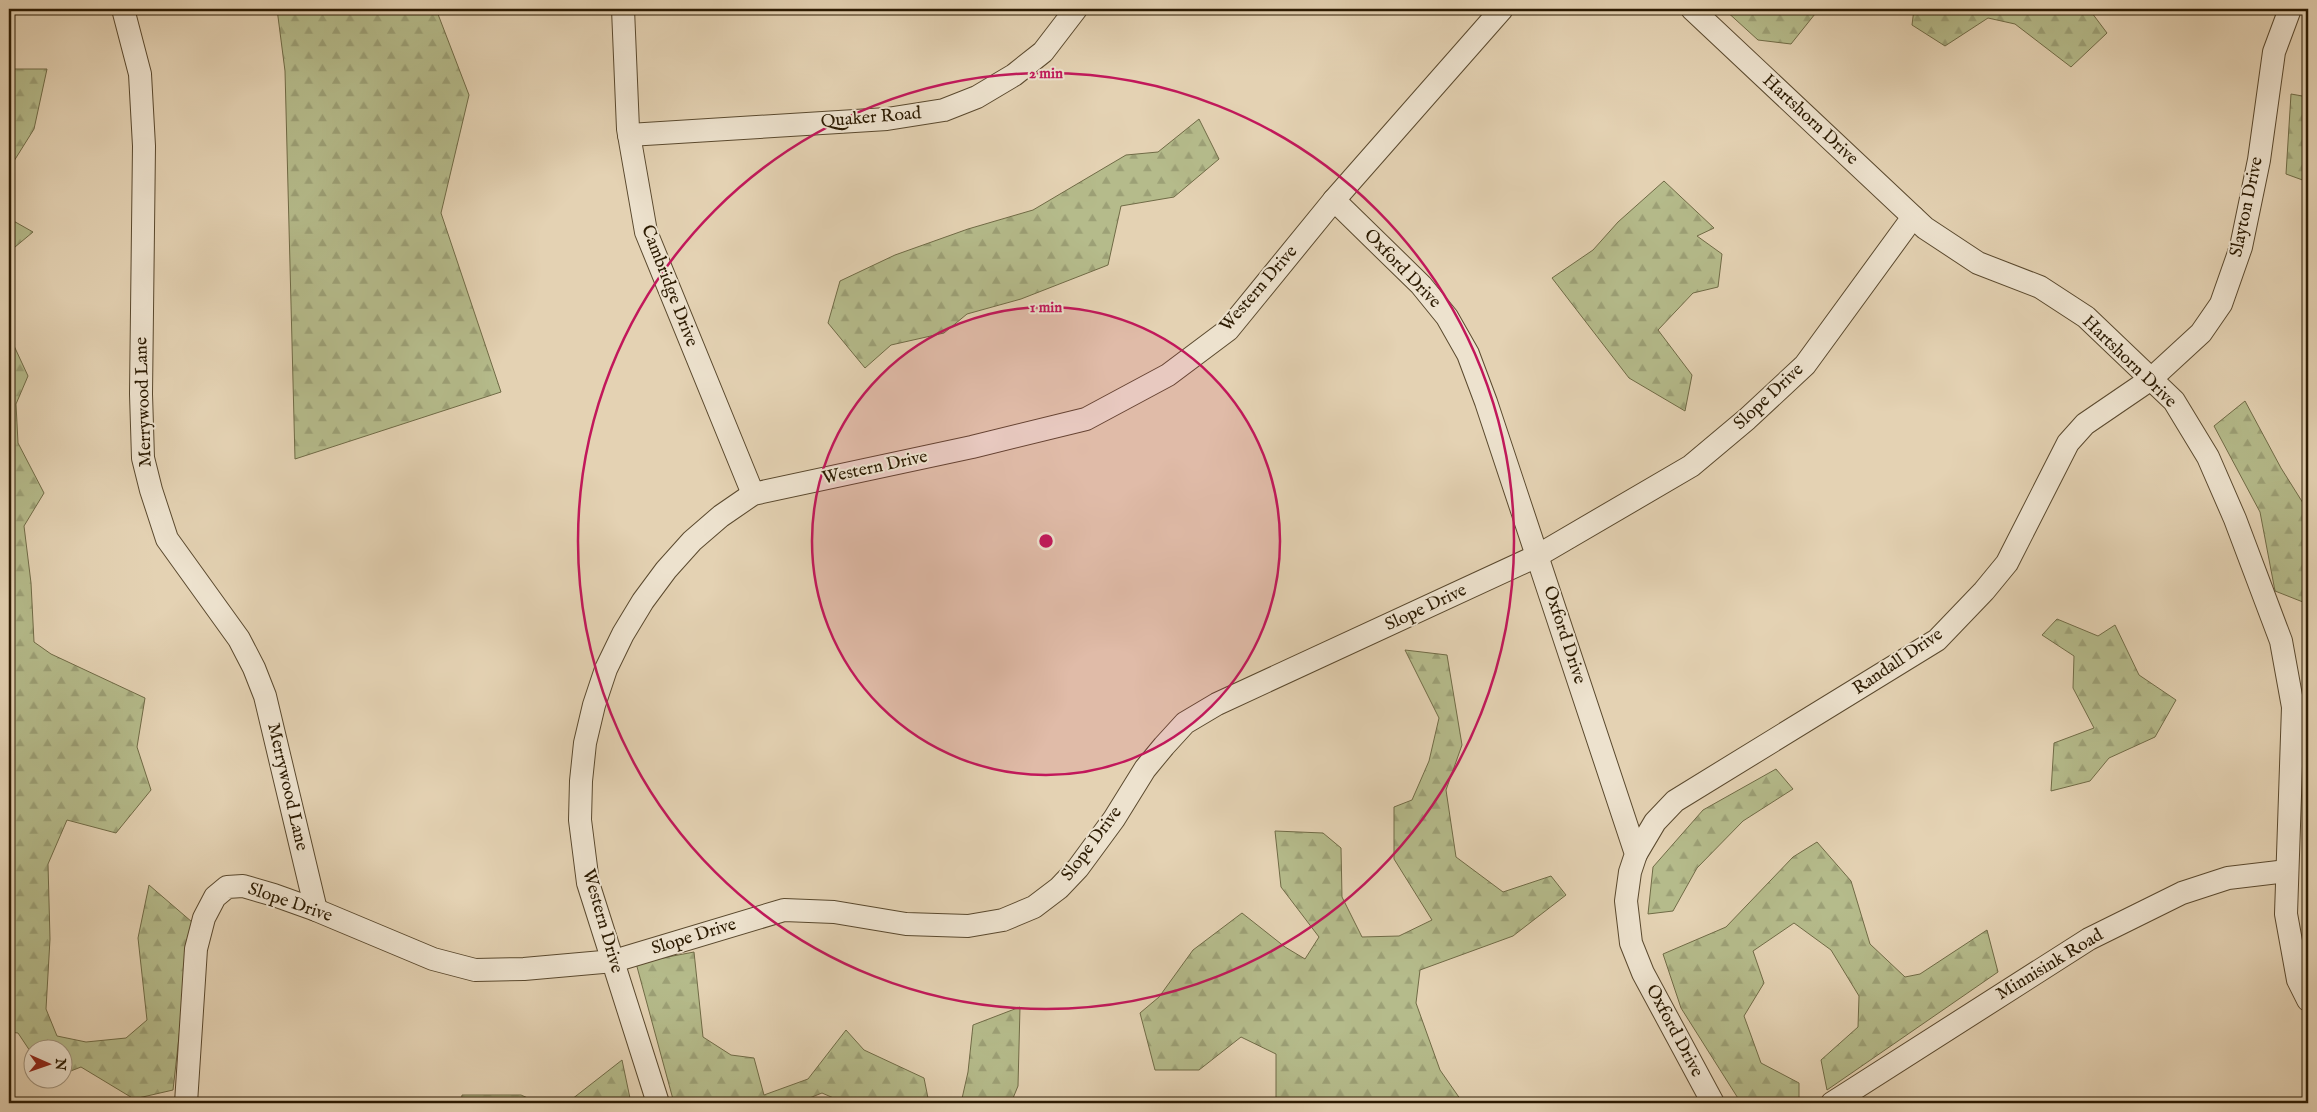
<svg xmlns="http://www.w3.org/2000/svg" width="2317" height="1112" viewBox="0 0 2317 1112" font-family="'IM FELL English',serif">
	<style>
		.forest { fill: url(#forest-firs); stroke: #706b46 }
		.lines { fill: none; stroke-linecap: round; stroke-linejoin: round }
		.street-casing { stroke: #5a492e; stroke-width: 24 }
		.street { stroke: #ede2ce; stroke-width: 22 }
		.ring { fill: none; stroke: #c2185b; stroke-width: 2.5 }
		.labels { text-anchor: middle; dominant-baseline: central; stroke-width: 4; stroke-linejoin: round; paint-order: stroke }
		.street-label { font-size: 18px; fill: #2c1b02; stroke: #ede2ce }
		.centre { fill: #c2185b; stroke: #ede2ce; stroke-width: 2.5 }
		.ring-label { font-size: 15px; text-anchor: middle; font-weight: bold; fill: #c2185b; stroke: #ede2ce; stroke-width: 4; stroke-linejoin: round; paint-order: stroke }
	</style>
	<defs>
		<pattern id="forest-firs" width="22" height="20" patternUnits="userSpaceOnUse" patternTransform="scale(1.25)"><rect width="22" height="20" fill="#b5bb8b"/><path d="M5 1l3.5 6h-7zM16 11l3.5 6h-7z" fill="#9ca076"/></pattern>
	</defs>
	<rect width="100%" height="100%" fill="#e4d2b3"/>
	<filter id="stains"><feTurbulence type="fractalNoise" baseFrequency=".004" numOctaves="4"/><feColorMatrix values="0 0 0 0 .2 0 0 0 0 .09 0 0 0 0 .02 0 0 0 .5 -.17"/></filter>
	<radialGradient id="worn" r=".72"><stop offset=".6" stop-color="#630" stop-opacity="0"/><stop offset="1" stop-color="#630" stop-opacity=".3"/></radialGradient>
	<g class="forest">
		<polygon points="277,9 436,9 469,95 441,213 501,392 295,459 285,71"/>
		<polygon points="1724,9 1819,9 1791,44 1758,40"/>
		<polygon points="1914,9 2089,9 2107,33 2071,67 2015,24 1988,18 1945,46 1912,25"/>
		<polygon points="9,69 47,69 34,129 9,169"/>
		<polygon points="2291,94 2308,97 2308,182 2286,174"/>
		<polygon points="1199,119 1219,159 1174,197 1121,206 1108,265 1021,299 967,314 944,333 891,345 865,368 828,323 840,281 895,255 968,229 1033,210 1126,155 1158,152"/>
		<polygon points="1664,181 1714,228 1697,236 1722,254 1718,287 1693,293 1658,330 1692,375 1685,411 1629,378 1552,278 1593,250 1618,222"/>
		<polygon points="9,206 10,219 33,232 9,252"/>
		<polygon points="9,335 28,376 16,404 18,443 44,493 24,526 31,583 34,642 51,654 145,698 137,747 151,790 116,833 67,820 48,864 50,939 46,1009 57,1036 86,1042 126,1038 147,1020 138,938 149,885 192,922 173,1090 134,1099 81,1067 63,1074 62,1050 32,1050 32,1054 18,1033 9,1032"/>
		<polygon points="2245,401 2281,468 2303,503 2308,506 2308,604 2275,591 2260,512 2214,426"/>
		<polygon points="2057,619 2098,636 2115,625 2139,675 2176,700 2155,737 2109,758 2090,781 2051,791 2054,743 2094,728 2073,688 2074,656 2042,635"/>
		<polygon points="1405,650 1447,655 1462,745 1446,790 1456,857 1503,892 1551,876 1566,895 1513,936 1420,970 1416,1003 1440,1070 1463,1103 1276,1103 1276,1054 1241,1037 1199,1070 1155,1070 1140,1013 1159,997 1193,950 1242,913 1285,947 1305,959 1319,937 1281,887 1275,831 1323,833 1341,848 1342,897 1362,937 1399,936 1432,920 1394,859 1394,807 1412,800 1429,761 1439,718"/>
		<polygon points="1776,769 1793,789 1743,821 1697,868 1673,911 1648,914 1653,867 1703,810"/>
		<polygon points="2308,780 2308,861 2305,781"/>
		<polygon points="1817,842 1851,881 1870,944 1905,977 1920,974 1987,930 1998,972 1827,1090 1821,1060 1858,1027 1859,996 1831,950 1794,923 1753,951 1764,983 1744,1016 1761,1063 1799,1083 1799,1103 1741,1103 1681,1008 1663,954 1726,927 1793,857"/>
		<polygon points="694,952 703,1037 731,1055 754,1058 764,1095 808,1079 846,1030 864,1050 924,1078 929,1103 845,1103 822,1093 797,1103 674,1103 636,963"/>
		<polygon points="1020,1007 1018,1086 1011,1103 961,1103 968,1072 973,1025"/>
		<polygon points="622,1060 631,1103 567,1103"/>
		<polygon points="462,1095 521,1095 539,1103 461,1103"/>
	</g>
	<g class="lines">
		<defs>
			<g id="street">
				<polyline points="123,9 140,74 144,146 141,394 143,458 151,490 167,539 239,639 254,668 265,696 316,910"/>
				<polyline points="623,9 628,129 646,232 753,494"/>
				<polyline points="1692,9 1925,228 1978,263 2040,287 2086,317 2174,401 2208,457 2235,519 2281,641 2293,707 2286,914 2298,980 2308,1000"/>
				<polyline points="629,135 887,119 944,110 977,97 1014,75 1043,52 1076,9"/>
				<polyline points="1334,200 1421,285 1447,317 1468,354 1486,402 1636,854 1630,872 1626,901 1631,943 1643,973 1713,1103"/>
				<polyline points="1636,854 1655,822 1675,801 1937,640 1984,591 2007,563 2068,443 2085,424 2151,379 2201,333 2221,304 2241,247 2259,160 2274,52 2290,9"/>
				<polyline points="186,1103 196,949 204,918 215,897 227,887 243,886 274,895 316,910 433,959 475,970 524,969 614,961 784,910 834,912 906,924 968,926 1003,920 1034,907 1059,888 1078,868 1114,819 1145,769 1164,746 1185,723 1217,704 1537,556 1691,466 1747,419 1805,365 1913,217"/>
				<polyline points="658,1103 588,883 580,820 581,781 585,743 594,705 606,669 623,634 643,601 666,570 692,541 721,516 753,494 972,447 1086,419 1168,375 1228,330 1334,200 1502,9"/>
				<polyline points="1832,1103 2089,939 2182,893 2228,878 2287,871"/>
			</g>
		</defs>
		<use href="#street" class="street-casing"/>
		<use href="#street" class="street"/>
	</g>
	<circle cx="1046" cy="541" r="234" fill="#c2185b" fill-opacity=".12"/>
	<g class="ring">
		<circle cx="1046" cy="541" r="234"/>
		<circle cx="1046" cy="541" r="468"/>
	</g>
	<g class="labels">
		<g class="street-label">
			<text transform="translate(871 118) rotate(-5)">Quaker Road</text>
			<text transform="translate(1810 120) rotate(43)">Hartshorn Drive</text>
			<text transform="translate(2247 207) rotate(-78)">Slayton Drive</text>
			<text transform="translate(1402 269) rotate(46)">Oxford Drive</text>
			<text transform="translate(669 286) rotate(69)">Cambridge Drive</text>
			<text transform="translate(1259 289) rotate(-49)">Western Drive</text>
			<text transform="translate(2129 362) rotate(44)">Hartshorn Drive</text>
			<text transform="translate(1769 397) rotate(-43)">Slope Drive</text>
			<text transform="translate(144 402) rotate(-92)">Merrywood Lane</text>
			<text transform="translate(875 468) rotate(-12)">Western Drive</text>
			<text transform="translate(1426 608) rotate(-25)">Slope Drive</text>
			<text transform="translate(1564 635) rotate(72)">Oxford Drive</text>
			<text transform="translate(1898 662) rotate(-34)">Randall Drive</text>
			<text transform="translate(287 787) rotate(77)">Merrywood Lane</text>
			<text transform="translate(1092 844) rotate(-53)">Slope Drive</text>
			<text transform="translate(290 903) rotate(19)">Slope Drive</text>
			<text transform="translate(602 921) rotate(74)">Western Drive</text>
			<text transform="translate(694 937) rotate(-17)">Slope Drive</text>
			<text transform="translate(2050 965) rotate(-31)">Minnisink Road</text>
			<text transform="translate(1674 1031) rotate(62)">Oxford Drive</text>
		</g>
	</g>
	<circle cx="1046" cy="541" r="8" class="centre"/>
	<g class="ring-label">
		<text x="1046" y="78">2 min</text>
		<text x="1046" y="312">1 min</text>
	</g>
	<rect width="2317" height="1112" fill="none" stroke="#e4d2b3" stroke-width="30"/>
	<rect x="10" y="10" width="2297" height="1092" fill="none" stroke="#2c1b02" stroke-width="2.5"/>
	<rect x="15" y="15" width="2287" height="1082" fill="none" stroke="#2c1b02"/>
	<g transform="translate(48 1064) rotate(92)"><circle r="24" fill="#ede2ce" stroke="#a0927c"/>
	<path d="M0-4L9 19L0 12L-9 19Z" fill="#8f2418"/>
	<text y="-8" font-size="14" font-weight="bold" text-anchor="middle" fill="#2c1b02">N</text>
	</g>
	<rect width="100%" height="100%" filter="url(#stains)"/>
	<rect width="100%" height="100%" fill="url(#worn)"/>
</svg>
